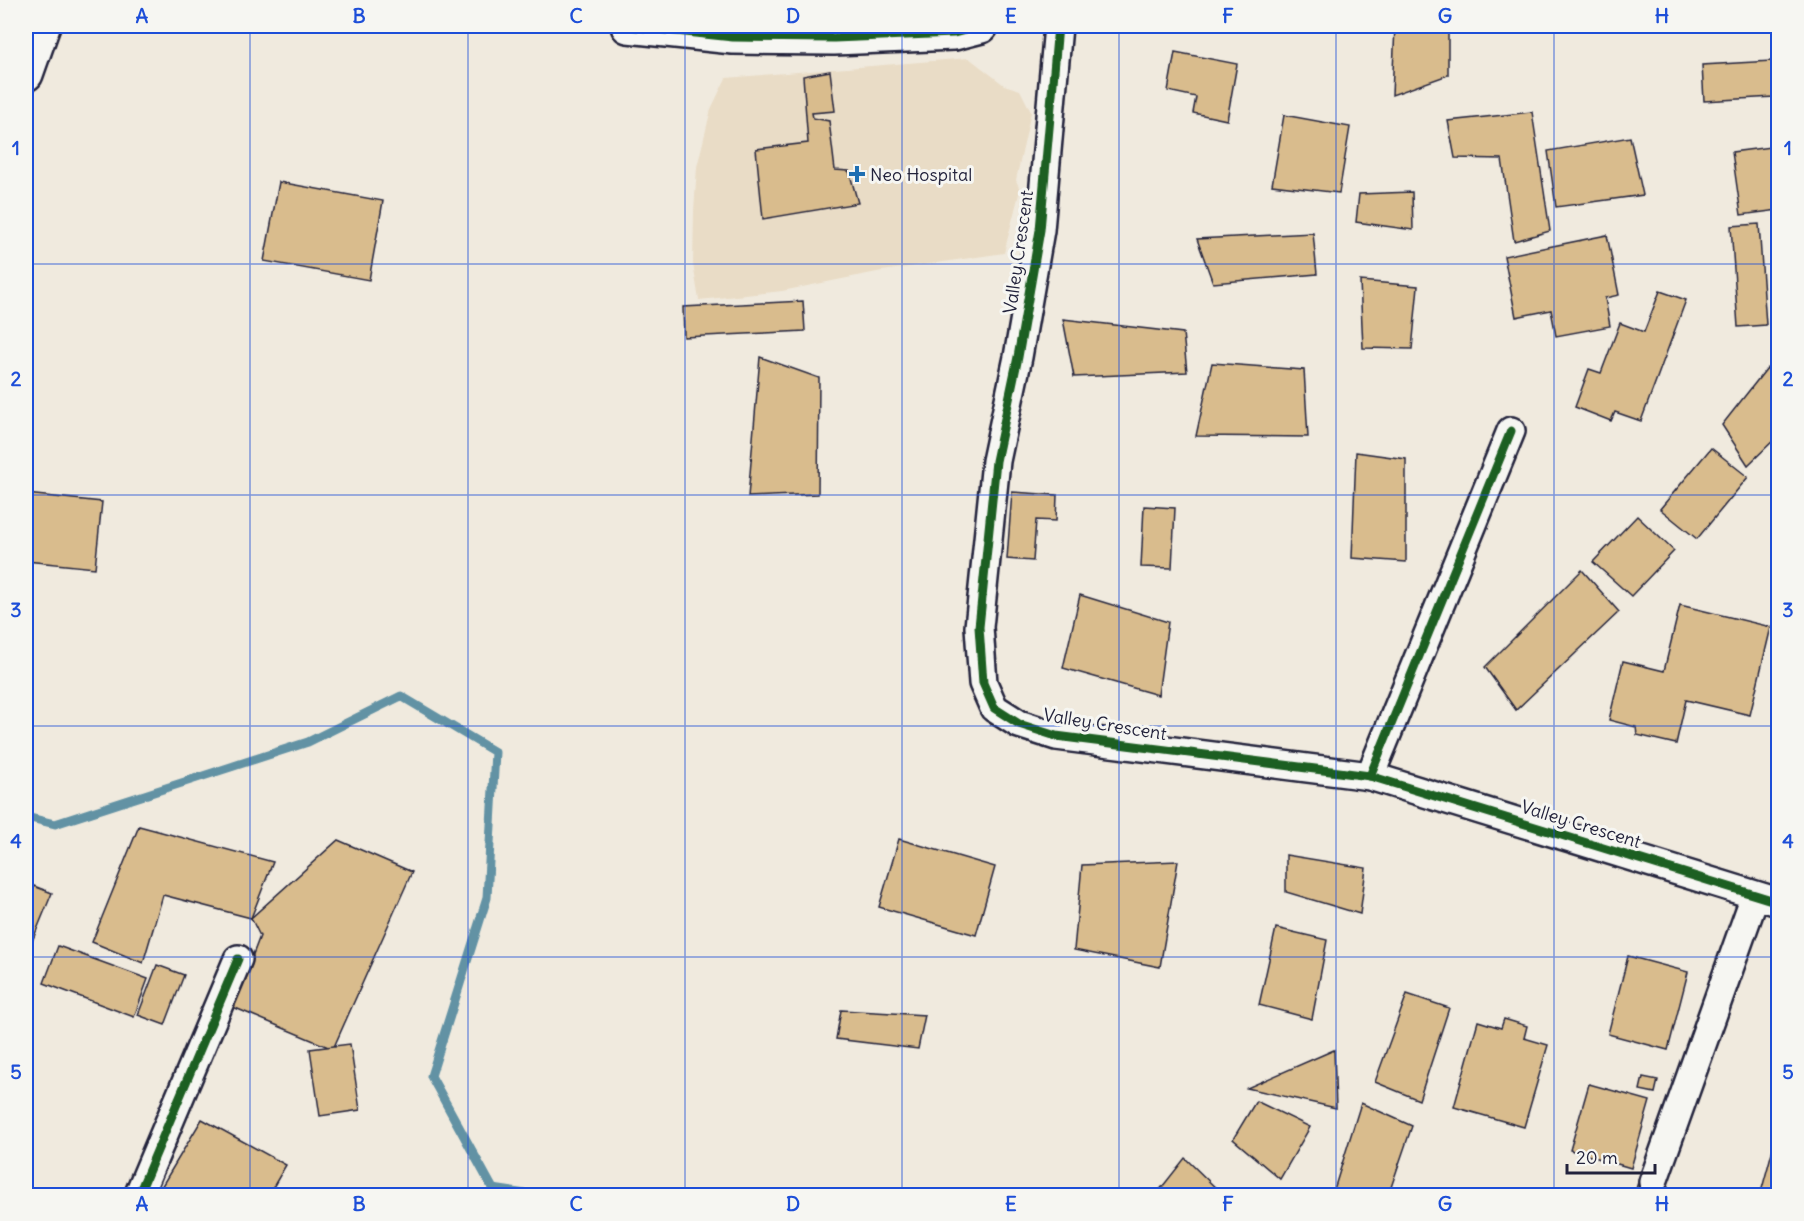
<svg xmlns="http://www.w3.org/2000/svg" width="1804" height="1221" viewBox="0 0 1804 1221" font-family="Delius,sans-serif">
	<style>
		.built { fill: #e9dcc6 }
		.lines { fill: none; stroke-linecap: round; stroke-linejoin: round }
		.stream { stroke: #6292a4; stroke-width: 9 }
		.building { fill: #d9bc8d; stroke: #22223b; stroke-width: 1.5 }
		.street-casing { stroke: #22223b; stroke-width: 32 }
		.secondary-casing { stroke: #22223b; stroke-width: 38 }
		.street { stroke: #f6f6f2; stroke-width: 27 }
		.secondary { stroke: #f6f6f2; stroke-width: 33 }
		.cycleway-casing { stroke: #f6f6f2; stroke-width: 13 }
		.cycleway { stroke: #1b5e20; stroke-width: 9 }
		.grid { fill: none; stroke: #1d4ed8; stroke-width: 1.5; stroke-opacity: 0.55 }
		.poi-dot { fill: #1f6fb2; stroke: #f6f6f2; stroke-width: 2 }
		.labels { text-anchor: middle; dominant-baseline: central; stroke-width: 6; stroke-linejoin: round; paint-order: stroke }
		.poi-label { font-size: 18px; fill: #22223b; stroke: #f6f6f2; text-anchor: start }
		.street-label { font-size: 18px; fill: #22223b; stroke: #f6f6f2 }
		.neatline { fill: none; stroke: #1d4ed8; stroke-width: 2 }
		.grid-label { font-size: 20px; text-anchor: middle; font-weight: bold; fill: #1d4ed8 }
	</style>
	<rect width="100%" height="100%" fill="#f0eade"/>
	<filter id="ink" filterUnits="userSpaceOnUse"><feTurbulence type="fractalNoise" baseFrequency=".0167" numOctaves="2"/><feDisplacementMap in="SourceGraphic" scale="12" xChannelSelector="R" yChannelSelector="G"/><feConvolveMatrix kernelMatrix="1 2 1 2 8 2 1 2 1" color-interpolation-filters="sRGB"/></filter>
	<g filter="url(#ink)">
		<polygon class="built" points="969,58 1004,85 1020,90 1031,112 1016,180 1020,190 1004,253 882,271 782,291 699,300 693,264 694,211 697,167 711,109 726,78"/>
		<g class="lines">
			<polyline class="stream" points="26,817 55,824 308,742 401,696 495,752 487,898 431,1076 493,1189 539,1196"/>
		</g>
		<g class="building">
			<polygon points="1395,26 1448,26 1448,75 1392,95"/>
			<polygon points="1175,52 1237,64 1227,120 1193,113 1196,97 1168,91"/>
			<polygon points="1772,61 1774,97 1704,101 1702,65"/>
			<polygon points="830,71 835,111 812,113 813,118 829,121 835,170 849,171 858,203 763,219 756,149 808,143 803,76"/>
			<polygon points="1532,112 1550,231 1514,241 1502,159 1455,158 1448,121"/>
			<polygon points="1284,115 1350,127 1339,193 1272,185"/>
			<polygon points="1630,137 1643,195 1556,207 1548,151"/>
			<polygon points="1778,146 1778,210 1741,215 1732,152"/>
			<polygon points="279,182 383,201 369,280 264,261"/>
			<polygon points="1412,192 1413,230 1356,222 1359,194"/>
			<polygon points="1759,224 1766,325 1738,327 1731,226"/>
			<polygon points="1313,233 1317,274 1213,283 1197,239"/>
			<polygon points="1607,235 1619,295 1605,298 1610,326 1556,336 1551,310 1516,317 1504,256"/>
			<polygon points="1360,281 1418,286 1412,349 1363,348"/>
			<polygon points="1660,291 1686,300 1641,421 1615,412 1611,421 1575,407 1589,369 1601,373 1620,323 1644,332"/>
			<polygon points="803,301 805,331 684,337 683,307"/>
			<polygon points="1063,319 1183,333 1187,372 1074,377"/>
			<polygon points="760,357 819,378 818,494 748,497"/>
			<polygon points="1212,363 1304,370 1308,437 1196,436"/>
			<polygon points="1767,368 1778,380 1778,436 1748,465 1722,425"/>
			<polygon points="1711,448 1748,477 1697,539 1660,509"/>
			<polygon points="1356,452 1406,459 1406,562 1352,558"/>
			<polygon points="1012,492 1057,495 1056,521 1036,520 1033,561 1007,559"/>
			<polygon points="26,494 102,502 95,568 26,561"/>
			<polygon points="1144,506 1175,508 1172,568 1141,567"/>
			<polygon points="1637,516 1674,551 1631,596 1593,562"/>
			<polygon points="1582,570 1619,612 1516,710 1485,667"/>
			<polygon points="1080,595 1168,622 1158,695 1063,668"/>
			<polygon points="1680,605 1771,627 1750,715 1686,700 1676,744 1637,735 1636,727 1609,720 1623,661 1664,671"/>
			<polygon points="139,826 273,862 251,918 163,895 143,963 92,942"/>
			<polygon points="899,839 995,867 976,935 879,907"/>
			<polygon points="338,840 412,872 333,1049 233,1007 260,936 251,918"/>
			<polygon points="1286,855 1366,868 1360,914 1286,892"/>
			<polygon points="1178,861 1160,967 1074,950 1082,865"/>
			<polygon points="26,883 52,893 26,956"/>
			<polygon points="1276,928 1327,940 1312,1019 1259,1005"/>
			<polygon points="58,946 148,979 134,1017 44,983"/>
			<polygon points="1628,956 1688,972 1668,1050 1608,1034"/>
			<polygon points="157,965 184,975 165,1025 138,1015"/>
			<polygon points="1407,994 1449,1008 1419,1100 1375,1082"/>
			<polygon points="841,1010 925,1015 918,1049 836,1039"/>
			<polygon points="1504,1019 1527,1026 1524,1038 1548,1045 1524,1127 1454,1107 1478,1021 1501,1028"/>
			<polygon points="350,1044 360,1110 320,1116 310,1049"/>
			<polygon points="1334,1050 1336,1108 1247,1088"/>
			<polygon points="1643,1077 1658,1080 1655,1093 1640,1090"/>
			<polygon points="1589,1084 1650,1101 1631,1168 1570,1150"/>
			<polygon points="1256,1101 1310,1127 1280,1179 1233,1139"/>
			<polygon points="1361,1103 1412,1126 1388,1196 1332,1196"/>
			<polygon points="202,1119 286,1165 268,1196 172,1196 160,1189"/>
			<polygon points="1778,1130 1778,1196 1760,1196"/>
			<polygon points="1185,1158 1224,1196 1155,1196"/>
			<polygon points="1638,1182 1681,1194 1680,1196 1634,1196"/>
		</g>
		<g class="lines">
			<defs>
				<g id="street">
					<polyline points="1058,26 1040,230 1018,357 996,461 979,627 983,683 994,708 1019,724 1056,736 1370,776 1778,902"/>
					<polyline points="1370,776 1511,431"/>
					<polyline points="1653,1182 1755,896"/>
					<polyline points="138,1196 238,959"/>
				</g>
				<g id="secondary">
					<polyline points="628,26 733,37 834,38 954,33 981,26"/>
					<polyline points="26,74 43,26"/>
				</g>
			</defs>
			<use href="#street" class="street-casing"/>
			<use href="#secondary" class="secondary-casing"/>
			<use href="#street" class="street"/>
			<use href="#secondary" class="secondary"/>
			<defs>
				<g id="cycleway">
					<polyline points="628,26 733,37 834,38 954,33 981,26"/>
					<polyline points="1058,26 1040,230 1018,357 996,461 979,627 983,683 994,708 1019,724 1056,736 1370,776 1778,902"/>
					<polyline points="1370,776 1511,431"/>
					<polyline points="138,1196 238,959"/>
				</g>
			</defs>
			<use href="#cycleway" class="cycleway-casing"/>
			<use href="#cycleway" class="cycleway"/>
		</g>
	</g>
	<path class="grid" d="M250,26V1196M468,26V1196M685,26V1196M902,26V1196M1119,26V1196M1336,26V1196M1554,26V1196M26,264H1778M26,495H1778M26,726H1778M26,957H1778"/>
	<path class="poi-dot" d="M854 165h6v6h6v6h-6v6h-6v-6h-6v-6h6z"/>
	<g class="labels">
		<g class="poi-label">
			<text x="870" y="174">Neo Hospital</text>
		</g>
		<g class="street-label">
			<text transform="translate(1018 252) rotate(-82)">Valley Crescent</text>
			<text transform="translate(1105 724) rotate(9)">Valley Crescent</text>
			<text transform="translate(1581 824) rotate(17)">Valley Crescent</text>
		</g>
	</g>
	<rect width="1804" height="1221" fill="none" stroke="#f6f6f2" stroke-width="66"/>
	<path d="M1567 1164v9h88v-9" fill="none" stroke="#22223b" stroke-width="3"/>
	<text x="1576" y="1164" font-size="18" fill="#22223b" stroke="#f6f6f2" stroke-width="4.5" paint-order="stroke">20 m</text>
	<rect x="33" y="33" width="1738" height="1155" class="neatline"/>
	<g class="grid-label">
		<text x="142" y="23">A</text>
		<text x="359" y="23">B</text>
		<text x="576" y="23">C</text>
		<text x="793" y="23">D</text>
		<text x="1011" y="23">E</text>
		<text x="1228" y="23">F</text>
		<text x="1445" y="23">G</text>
		<text x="1662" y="23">H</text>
		<text x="16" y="155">1</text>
		<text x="1788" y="155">1</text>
		<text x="16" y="386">2</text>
		<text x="1788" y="386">2</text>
		<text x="16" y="617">3</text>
		<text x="1788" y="617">3</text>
		<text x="16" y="848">4</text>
		<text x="1788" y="848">4</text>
		<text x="16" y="1079">5</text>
		<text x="1788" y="1079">5</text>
		<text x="142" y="1211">A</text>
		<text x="359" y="1211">B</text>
		<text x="576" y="1211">C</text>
		<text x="793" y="1211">D</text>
		<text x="1011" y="1211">E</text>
		<text x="1228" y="1211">F</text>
		<text x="1445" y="1211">G</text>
		<text x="1662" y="1211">H</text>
	</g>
</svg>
